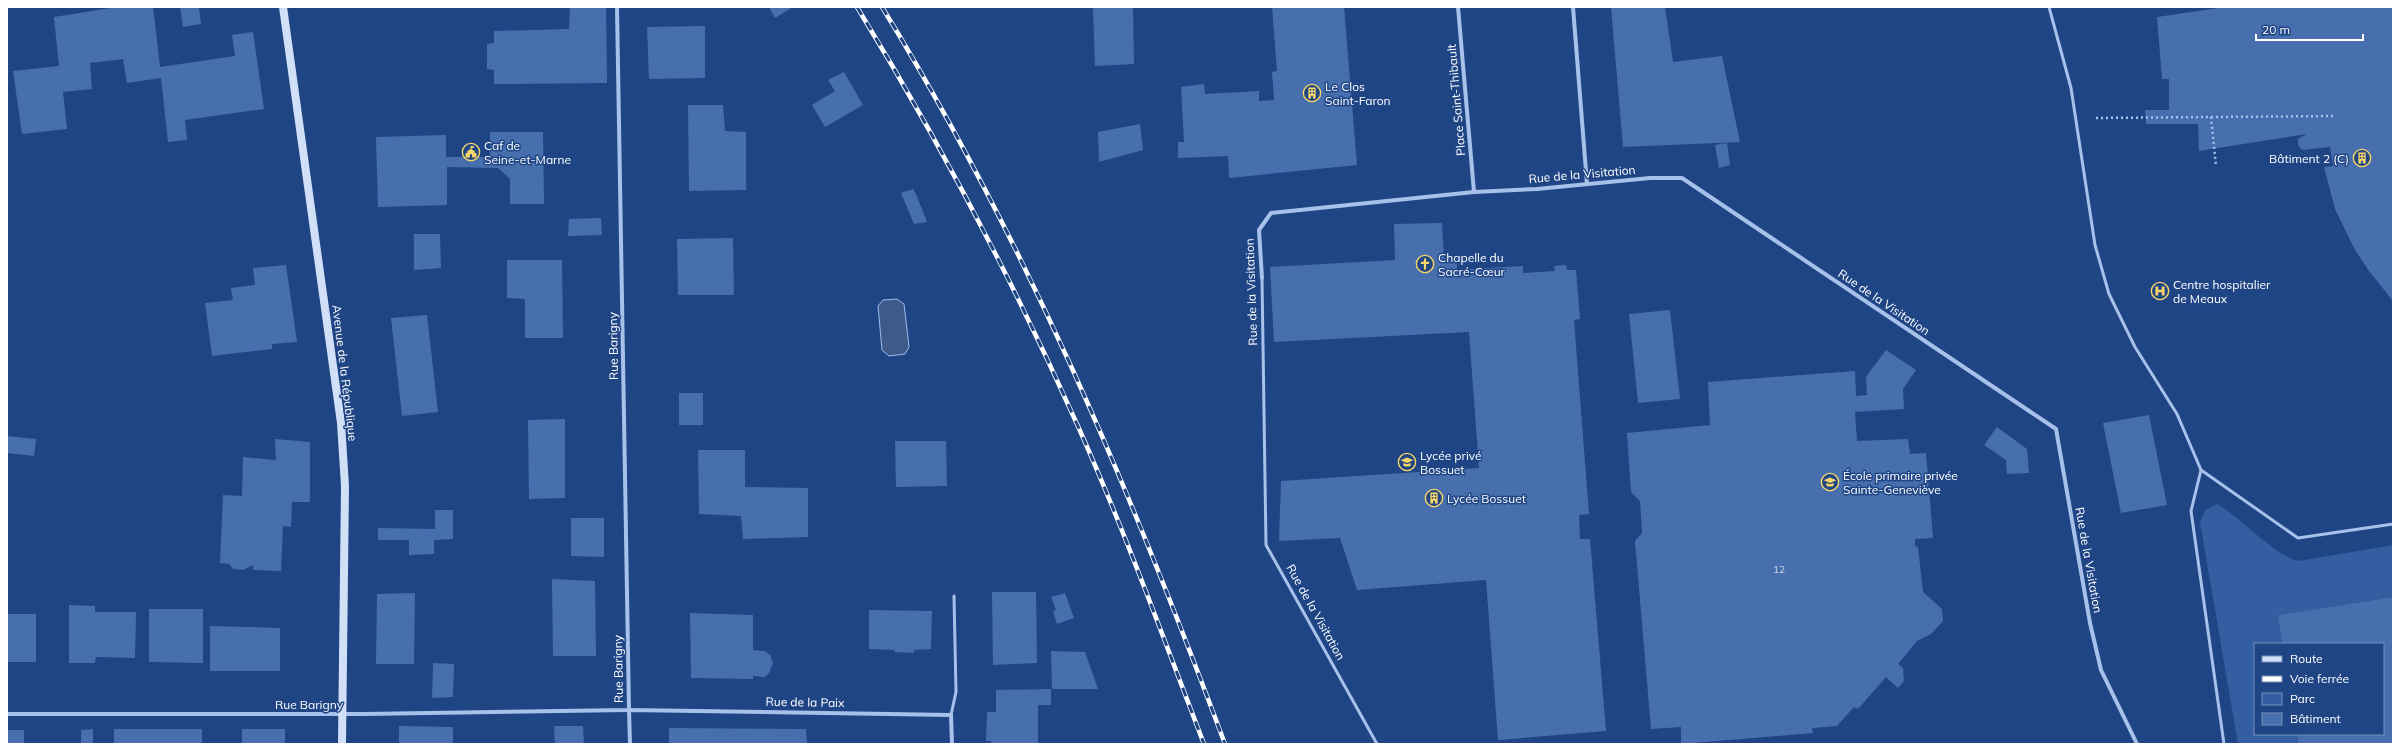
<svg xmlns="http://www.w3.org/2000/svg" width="2400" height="751" viewBox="0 0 2400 751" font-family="Mulish,sans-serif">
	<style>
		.green { fill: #335ea2 }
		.water { fill: #3e5a89; stroke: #9bbbeb }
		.building { fill: #486fad }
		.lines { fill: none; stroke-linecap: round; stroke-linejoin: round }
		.path { stroke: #a7c1ea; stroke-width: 2.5; stroke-dasharray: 2 3; stroke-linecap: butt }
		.lane { stroke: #a7c1ea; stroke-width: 3 }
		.street { stroke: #a7c1ea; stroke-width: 4 }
		.secondary { stroke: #d2e0f7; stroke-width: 8 }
		.rail-casing { stroke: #fff; stroke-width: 4.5 }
		.rail { stroke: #1f4585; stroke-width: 3; stroke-dasharray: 9; stroke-linecap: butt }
		.labels { text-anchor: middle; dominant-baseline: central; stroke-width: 3; stroke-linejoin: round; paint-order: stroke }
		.number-label { font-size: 10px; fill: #d1dbea }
		.poi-label { font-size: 12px; fill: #fff; stroke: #1f4585; text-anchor: start }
		.street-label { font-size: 12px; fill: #fff; stroke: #1f4585 }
	</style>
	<rect width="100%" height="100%" fill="#1f4585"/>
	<path class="green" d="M2217,504C2243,519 2273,555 2299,561L2393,545V597L2278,615L2282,644H2255V734H2297L2298,744H2238L2200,522L2205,510Z"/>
	<polygon class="water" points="897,299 904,304 909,347 905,354 889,356 882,350 878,306 883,300"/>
	<g class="building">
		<polygon points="117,7 153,7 160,67 235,56 232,35 253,32 264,109 185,120 187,140 168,142 161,78 127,83 123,59 90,63 92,89 63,92 67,129 22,134 13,71 59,66 54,17"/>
		<polygon points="180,7 199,7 201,24 183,27"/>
		<polygon points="570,7 606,7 607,83 494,84 494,70 487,69 487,44 494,43 494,31 569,29"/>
		<polygon points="769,7 793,7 775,18"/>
		<polygon points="1093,7 1133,7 1134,64 1095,66"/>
		<polygon points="1272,7 1344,7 1357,165 1229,178 1228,156 1178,158 1178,142 1184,142 1181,87 1204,84 1205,94 1259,91 1259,101 1274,100 1272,72 1277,71"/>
		<polygon points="1611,7 1665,7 1673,62 1722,56 1740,142 1623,147"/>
		<polygon points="2225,7 2393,7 2393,301 2369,271 2355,250 2335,209 2324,167 2333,166 2330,147 2302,150 2298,145 2298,139 2307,134 2199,151 2198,124 2146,124 2145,110 2169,110 2169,79 2162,79 2157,17"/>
		<polygon points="705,26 705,78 649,79 647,27"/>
		<polygon points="844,72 863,105 825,127 812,105 835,91 828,80"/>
		<polygon points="688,105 723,105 725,131 746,132 746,190 689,191"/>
		<polygon points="1140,124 1143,150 1099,162 1098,132"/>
		<polygon points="490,132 543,132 544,204 510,204 510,179 498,168 447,167 447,205 378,207 376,137 446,135 446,157 490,157"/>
		<polygon points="1727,143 1730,165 1719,168 1715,145"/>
		<polygon points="913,189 916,194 927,222 914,224 901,193"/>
		<polygon points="601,218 602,235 568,236 569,219"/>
		<polygon points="1442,223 1444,258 1457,257 1457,270 1523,266 1523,273 1555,271 1554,266 1566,265 1567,270 1576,270 1580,319 1574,320 1589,514 1579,515 1580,539 1590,539 1606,731 1498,740 1486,580 1357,590 1340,538 1279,541 1281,481 1479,468 1469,332 1274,342 1270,267 1395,260 1394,224"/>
		<polygon points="414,234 440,234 441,268 414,270"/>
		<polygon points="733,238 734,295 678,295 677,239"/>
		<polygon points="507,260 562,260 563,338 525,338 525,299 507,298"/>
		<polygon points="286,265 297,342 272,344 272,349 212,356 205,303 233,300 231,288 255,285 253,268"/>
		<polygon points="1670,310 1680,399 1638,403 1629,314"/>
		<polygon points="427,315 438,412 402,416 391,318"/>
		<polygon points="1886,350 1916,370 1903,389 1904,409 1855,412 1857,441 1908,439 1910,454 1926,453 1933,538 1915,539 1915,546 1918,547 1923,592 1942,609 1943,621 1931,634 1917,641 1898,664 1903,668 1904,681 1898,688 1886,677 1858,709 1854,707 1837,726 1812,728 1813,733 1681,744 1681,727 1651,729 1635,541 1642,533 1640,501 1631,492 1627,433 1710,425 1708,382 1855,371 1856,396 1867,395 1866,377"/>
		<rect x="679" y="393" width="24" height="32"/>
		<polygon points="2149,415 2167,505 2121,513 2103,423"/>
		<polygon points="565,419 565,498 529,499 528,420"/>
		<polygon points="1997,427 2027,449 2029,473 2007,474 2006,460 1984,445"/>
		<polygon points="7,436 36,439 34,456 7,453"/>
		<polygon points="275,439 310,442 310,502 292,502 291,527 283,526 281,571 253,570 253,565 243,570 233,569 229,564 220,563 223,495 242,496 243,457 276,460"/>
		<polygon points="895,441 946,441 947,486 896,487"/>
		<polygon points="698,450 745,450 745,487 808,488 808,537 743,539 741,516 699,514"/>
		<polygon points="435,510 453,510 453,539 434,540 434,554 409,555 409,540 378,540 378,528 435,529"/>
		<polygon points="571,518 604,518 604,557 571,556"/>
		<polygon points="552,579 595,581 596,656 553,656"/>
		<polygon points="992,592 1036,592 1037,663 993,665"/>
		<polygon points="415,593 414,664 376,664 377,594"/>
		<polygon points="1065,593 1074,618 1057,624 1053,611 1056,610 1051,597"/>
		<polygon points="2393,597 2393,744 2298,744 2297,734 2383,734 2383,644 2282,644 2278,615"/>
		<polygon points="69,605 95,606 95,612 136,612 135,658 96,657 95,663 69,663"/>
		<polygon points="149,609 203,609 203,663 149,662"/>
		<polygon points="869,610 932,611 931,649 914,650 914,653 895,652 894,650 869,649"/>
		<polygon points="690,613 753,615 753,650 765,651 770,655 773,663 769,673 765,677 753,676 753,679 691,678"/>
		<rect x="7" y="614" width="29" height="48"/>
		<polygon points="210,626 280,628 280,671 210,671"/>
		<polygon points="1051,651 1085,652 1098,689 1052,689"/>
		<polygon points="433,663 454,664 453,697 432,698"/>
		<polygon points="1051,689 1051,705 1038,705 1038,744 991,744 991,741 986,741 987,712 996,712 996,690"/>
		<polygon points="399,726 453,727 453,744 399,744"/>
		<polygon points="554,726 583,726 584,744 555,744"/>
		<polygon points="669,728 806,729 807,744 669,744"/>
		<polygon points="93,729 93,743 81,744 81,730"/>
		<rect x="114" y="729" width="88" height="15"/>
		<rect x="242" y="729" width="43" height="15"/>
		<rect x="7" y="730" width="17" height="14"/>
	</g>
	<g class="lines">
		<g class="path">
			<polyline points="2211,117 2216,166"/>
			<polyline points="2096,118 2333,116"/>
		</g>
		<g class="lane">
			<polyline points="2049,7 2071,88 2095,245 2109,294 2135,347 2177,414 2201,470 2191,511 2224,744"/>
			<polyline points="1262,278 1266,545 1377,744"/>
			<polyline points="2201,470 2298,538 2393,524"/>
			<polyline points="951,715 956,692 954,596"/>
		</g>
		<g class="street">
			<polyline points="1458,7 1474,192"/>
			<polyline points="1573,7 1587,184"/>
			<polyline points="1262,278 1259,230 1271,213 1474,192 1537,189 1650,178 1682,178 2056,429 2090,623 2101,670 2137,744"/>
			<polyline points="7,714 364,714 629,710 617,7"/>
			<polyline points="630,744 629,710 951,715 952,744"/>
		</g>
		<polyline class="secondary" points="283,7 341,423 345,486 342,744"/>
		<defs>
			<g id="rail">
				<path d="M857,7C939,141 1013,281 1077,424C1124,529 1163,637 1204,744"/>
				<path d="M882,7C1025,240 1130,489 1225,744"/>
			</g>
		</defs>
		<use href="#rail" class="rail-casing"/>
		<use href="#rail" class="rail"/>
	</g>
	<defs>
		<symbol id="building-ring" viewBox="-11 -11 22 22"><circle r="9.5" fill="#1f4585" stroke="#f8d667" stroke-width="1.5"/><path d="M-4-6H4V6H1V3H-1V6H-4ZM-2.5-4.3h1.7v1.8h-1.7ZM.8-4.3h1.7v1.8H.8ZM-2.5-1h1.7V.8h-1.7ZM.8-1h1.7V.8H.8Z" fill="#f8d667"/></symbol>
		<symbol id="civic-ring" viewBox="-11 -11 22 22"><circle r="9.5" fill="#1f4585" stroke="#f8d667" stroke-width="1.5"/><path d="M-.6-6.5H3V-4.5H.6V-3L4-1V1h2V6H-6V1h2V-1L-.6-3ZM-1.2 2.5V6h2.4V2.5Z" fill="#f8d667"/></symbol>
		<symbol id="church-ring" viewBox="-11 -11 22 22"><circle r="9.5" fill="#1f4585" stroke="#f8d667" stroke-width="1.5"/><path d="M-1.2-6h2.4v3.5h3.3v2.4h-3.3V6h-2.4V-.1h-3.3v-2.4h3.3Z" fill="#f8d667"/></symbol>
		<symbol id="hospital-ring" viewBox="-11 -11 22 22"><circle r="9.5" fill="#1f4585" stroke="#f8d667" stroke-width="1.5"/><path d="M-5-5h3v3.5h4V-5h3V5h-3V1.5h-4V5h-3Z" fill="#f8d667"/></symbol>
		<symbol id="school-ring" viewBox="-11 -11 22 22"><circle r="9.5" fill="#1f4585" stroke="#f8d667" stroke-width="1.5"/><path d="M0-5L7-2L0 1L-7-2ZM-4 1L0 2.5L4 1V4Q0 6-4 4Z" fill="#f8d667"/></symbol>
	</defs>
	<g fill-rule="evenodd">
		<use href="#building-ring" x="1302" y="83" width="20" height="20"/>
		<use href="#civic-ring" x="461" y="142" width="20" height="20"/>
		<use href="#building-ring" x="2352" y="148" width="20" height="20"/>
		<use href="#church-ring" x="1415" y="254" width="20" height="20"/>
		<use href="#hospital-ring" x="2150" y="281" width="20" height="20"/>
		<use href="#school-ring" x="1397" y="452" width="20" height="20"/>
		<use href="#school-ring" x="1820" y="472" width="20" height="20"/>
		<use href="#building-ring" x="1424" y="488" width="20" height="20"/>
	</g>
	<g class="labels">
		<g class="number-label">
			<text x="1779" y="569">12</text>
		</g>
		<g class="poi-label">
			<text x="1325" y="86">Le Clos<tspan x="1325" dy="14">Saint-Faron</tspan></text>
			<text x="484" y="145">Caf de<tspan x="484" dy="14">Seine-et-Marne</tspan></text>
			<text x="2349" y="158" text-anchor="end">Bâtiment 2 (C)</text>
			<text x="1438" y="257">Chapelle du<tspan x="1438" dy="14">Sacré-Cœur</tspan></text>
			<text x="2173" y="284">Centre hospitalier<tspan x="2173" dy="14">de Meaux</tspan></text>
			<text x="1420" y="455">Lycée privé<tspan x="1420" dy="14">Bossuet</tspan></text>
			<text x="1843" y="475">École primaire privée<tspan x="1843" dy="14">Sainte-Geneviève</tspan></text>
			<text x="1447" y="498">Lycée Bossuet</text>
		</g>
		<g class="street-label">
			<text transform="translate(1456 100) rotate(-95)">Place Saint-Thibault</text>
			<text transform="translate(1582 174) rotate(-5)">Rue de la Visitation</text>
			<text transform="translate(1251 292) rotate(-92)">Rue de la Visitation</text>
			<text transform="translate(1884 302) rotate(34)">Rue de la Visitation</text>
			<text transform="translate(613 346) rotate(-91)">Rue Barigny</text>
			<text transform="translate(345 373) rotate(83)">Avenue de la République</text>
			<text transform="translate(2089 560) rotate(80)">Rue de la Visitation</text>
			<text transform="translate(1316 612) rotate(61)">Rue de la Visitation</text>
			<text transform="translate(618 669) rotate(-91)">Rue Barigny</text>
			<text transform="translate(805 702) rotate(1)">Rue de la Paix</text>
			<text x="309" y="704">Rue Barigny</text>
		</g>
	</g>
	<rect width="2400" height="751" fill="none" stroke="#ffffff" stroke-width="16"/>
	<rect x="2254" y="643" width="130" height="92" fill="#1f4585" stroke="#798fb6"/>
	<rect x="2262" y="656" width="20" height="6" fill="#d2e0f7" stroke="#798fb6"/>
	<text x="2290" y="663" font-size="12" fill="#ffffff">Route</text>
	<rect x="2262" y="676" width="20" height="6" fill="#ffffff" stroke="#798fb6"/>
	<text x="2290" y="683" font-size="12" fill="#ffffff">Voie ferrée</text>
	<rect x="2262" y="693" width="20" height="12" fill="#335ea2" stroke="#798fb6"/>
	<text x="2290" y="703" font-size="12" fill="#ffffff">Parc</text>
	<rect x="2262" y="713" width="20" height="12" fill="#486fad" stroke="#798fb6"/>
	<text x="2290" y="723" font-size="12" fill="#ffffff">Bâtiment</text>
	<path d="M2256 34v6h107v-6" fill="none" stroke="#ffffff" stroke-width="2"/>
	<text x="2262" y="34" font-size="12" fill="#ffffff" stroke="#1f4585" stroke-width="3" paint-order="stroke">20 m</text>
</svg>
